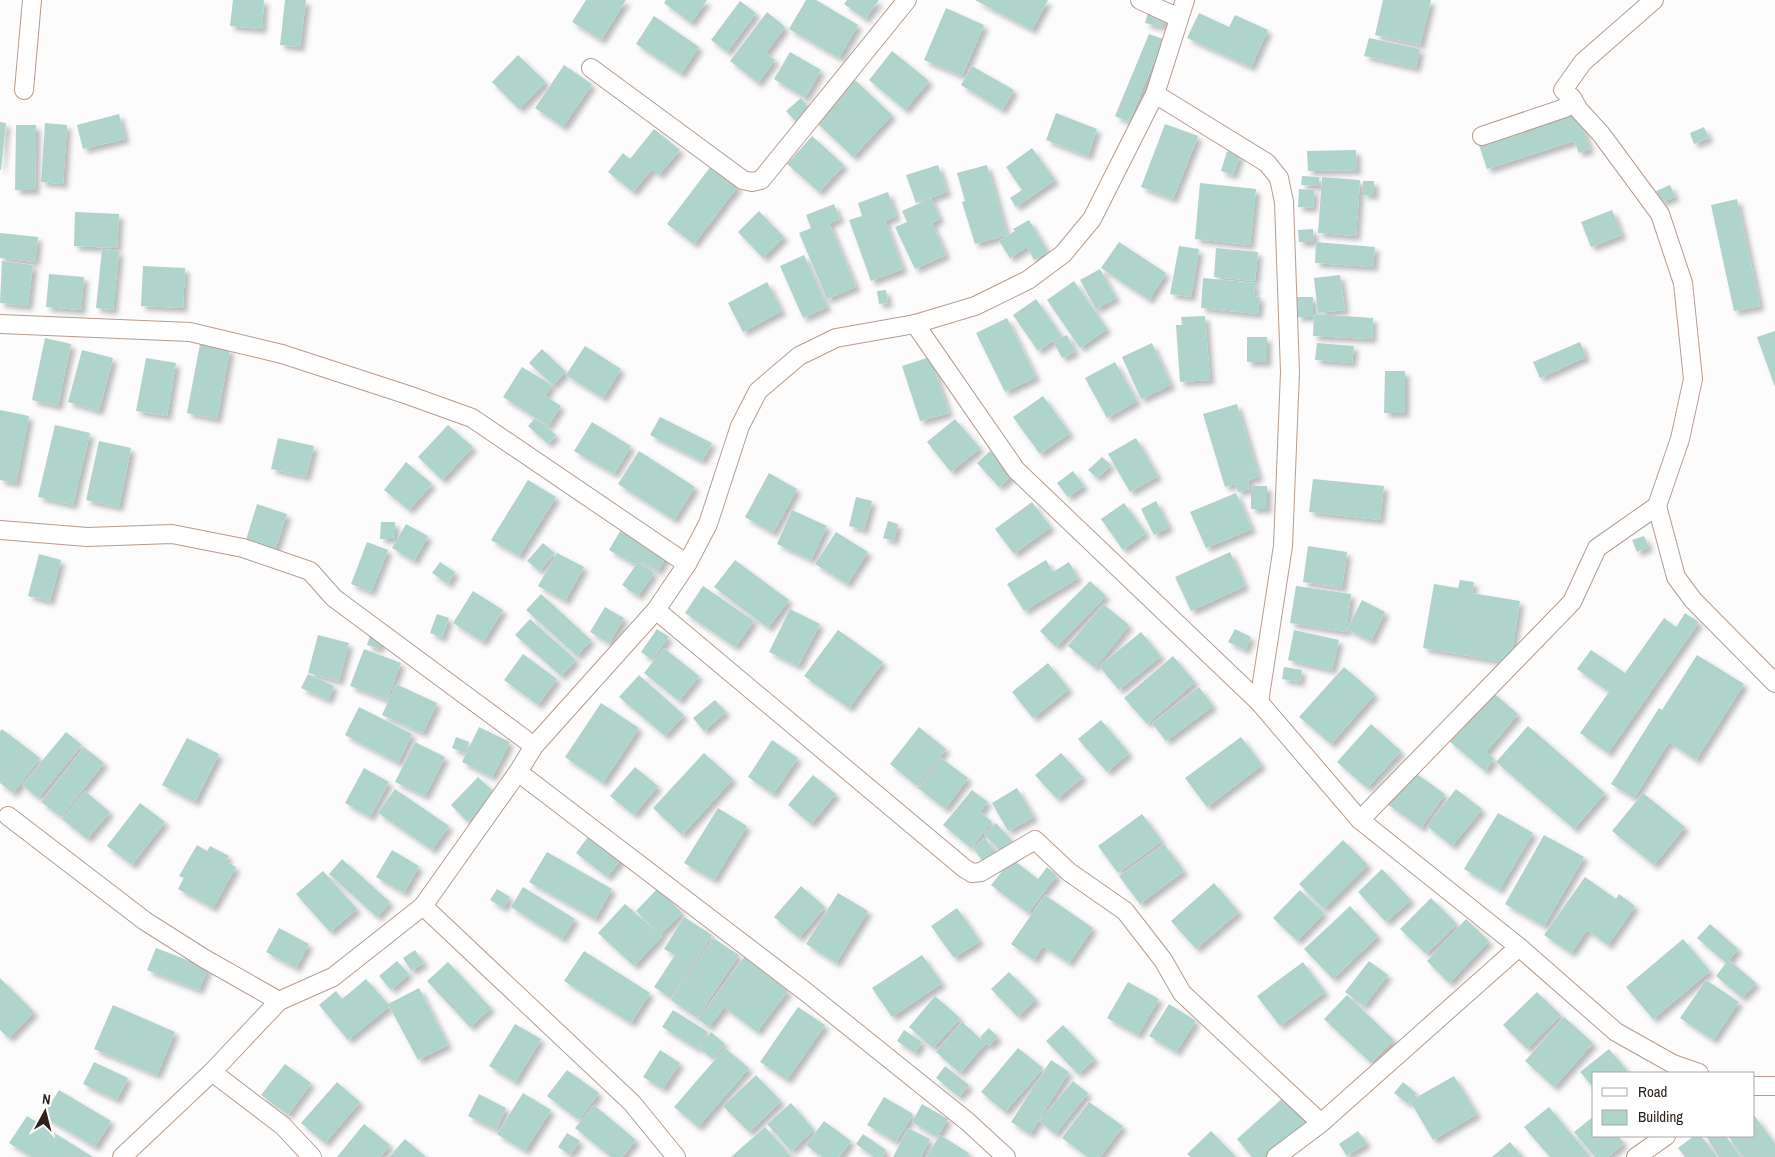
<svg xmlns="http://www.w3.org/2000/svg" width="1775" height="1157" viewBox="0 0 1775 1157" font-family="'Archivo Narrow',sans-serif">
	<style>
		.building { fill: #aed4cc; filter: url(#shadow) }
		.lines { fill: none; stroke-linecap: round; stroke-linejoin: round }
		.street-casing { stroke: #b99c8b; stroke-width: 20 }
		.street { stroke: #fff; stroke-width: 18 }
	</style>
	<defs>
		<filter id="shadow"><feDropShadow dx="4.5" dy="4.5" stdDeviation="2.5" flood-color="#0004"/></filter>
	</defs>
	<rect width="100%" height="100%" fill="#fbfcfb"/>
	<g class="building">
		<polygon points="233,0 264,0 262,29 230,26"/>
		<polygon points="285,0 306,0 300,47 280,45"/>
		<polygon points="586,0 626,0 601,40 572,22"/>
		<polygon points="666,0 707,0 691,23 664,3"/>
		<polygon points="806,0 816,0 858,25 839,58 789,29"/>
		<polygon points="847,0 879,0 865,19 844,4"/>
		<polygon points="975,0 1048,0 1032,30"/>
		<polygon points="1383,0 1431,0 1420,45 1375,35"/>
		<polygon points="740,1 756,13 727,52 711,40"/>
		<polygon points="946,8 984,25 962,76 924,60"/>
		<polygon points="767,12 785,27 766,53 775,60 758,83 730,61"/>
		<polygon points="1148,12 1165,16 1162,27 1145,23"/>
		<polygon points="1199,13 1229,27 1235,15 1268,30 1251,67 1187,38"/>
		<polygon points="654,16 699,47 681,74 636,44"/>
		<polygon points="1149,34 1163,39 1129,122 1115,116"/>
		<polygon points="1369,38 1420,49 1416,68 1364,56"/>
		<polygon points="892,51 929,81 905,110 869,80"/>
		<polygon points="790,52 821,70 805,98 774,79"/>
		<polygon points="518,55 546,82 519,109 492,82"/>
		<polygon points="564,65 592,84 563,127 535,108"/>
		<polygon points="972,66 1014,90 1002,110 961,85"/>
		<polygon points="854,79 892,115 853,157 815,121"/>
		<polygon points="801,98 810,109 796,122 786,111"/>
		<polygon points="1056,113 1097,129 1088,156 1046,140"/>
		<polygon points="1578,113 1590,149 1579,153 1574,141 1487,169 1479,145"/>
		<polygon points="119,114 125,139 83,149 77,125"/>
		<polygon points="0,122 6,123 1,170 0,170"/>
		<polygon points="45,123 67,125 63,184 41,182"/>
		<polygon points="1165,124 1198,136 1173,199 1141,187"/>
		<polygon points="16,125 36,125 35,190 15,190"/>
		<polygon points="1704,127 1709,138 1694,144 1690,133"/>
		<polygon points="654,129 680,150 659,175 652,169 633,192 608,172 623,153 630,159"/>
		<polygon points="812,136 844,165 819,192 787,164"/>
		<polygon points="1032,148 1055,180 1016,207 1010,198 1022,190 1006,167"/>
		<polygon points="1356,150 1357,170 1308,171 1307,151"/>
		<polygon points="1227,151 1240,155 1233,175 1221,171"/>
		<polygon points="938,165 947,192 916,203 906,175"/>
		<polygon points="987,165 1007,235 975,244 962,202 965,201 957,173"/>
		<polygon points="711,166 738,186 694,244 667,224"/>
		<polygon points="1302,176 1319,177 1319,186 1301,185"/>
		<polygon points="1322,177 1360,180 1356,236 1318,233"/>
		<rect x="1363" y="181" width="11" height="14"/>
		<polygon points="1200,183 1256,189 1250,245 1195,239"/>
		<polygon points="1670,185 1675,197 1661,202 1656,191"/>
		<polygon points="1299,189 1314,190 1313,208 1298,207"/>
		<polygon points="888,192 896,216 885,221 903,269 871,281 849,220 862,216 858,203"/>
		<polygon points="931,198 940,219 932,223 946,255 915,269 895,227 907,222 902,211"/>
		<polygon points="1737,199 1760,306 1734,311 1711,205"/>
		<polygon points="834,204 840,219 829,223 856,287 827,299 799,233 811,228 806,215"/>
		<polygon points="1612,210 1622,235 1591,247 1581,222"/>
		<polygon points="759,211 784,237 763,258 738,232"/>
		<polygon points="75,212 119,214 117,248 74,246"/>
		<polygon points="1029,220 1048,252 1034,260 1027,247 1010,258 999,241 1015,231 1013,229"/>
		<polygon points="1313,229 1314,242 1299,242 1298,230"/>
		<polygon points="0,233 38,237 35,262 0,258"/>
		<polygon points="1119,242 1166,273 1149,300 1101,268"/>
		<polygon points="1316,242 1375,247 1373,267 1315,263"/>
		<polygon points="1179,246 1199,249 1191,297 1170,294"/>
		<polygon points="1216,248 1258,252 1255,281 1214,277"/>
		<polygon points="102,249 119,251 113,310 96,308"/>
		<polygon points="804,255 827,307 803,318 780,266"/>
		<polygon points="2,261 33,265 28,306 0,303"/>
		<polygon points="143,266 185,268 183,308 141,306"/>
		<polygon points="1100,269 1116,298 1096,309 1080,280"/>
		<polygon points="49,274 84,277 81,310 46,307"/>
		<polygon points="1340,275 1345,310 1318,313 1314,278"/>
		<polygon points="1203,278 1255,283 1254,296 1260,297 1258,314 1201,308"/>
		<polygon points="1074,281 1107,329 1080,348 1047,300"/>
		<polygon points="767,282 782,311 743,332 728,303"/>
		<polygon points="886,290 888,303 879,304 877,291"/>
		<rect x="1297" y="297" width="16" height="20"/>
		<polygon points="1036,299 1061,335 1038,351 1013,315"/>
		<polygon points="1314,314 1373,318 1372,339 1313,336"/>
		<polygon points="1205,316 1210,380 1180,382 1176,325 1182,325 1181,317"/>
		<polygon points="1007,318 1036,377 1005,392 976,333"/>
		<polygon points="1775,331 1775,387 1757,337"/>
		<polygon points="1067,335 1075,352 1062,358 1053,341"/>
		<rect x="1247" y="337" width="20" height="25"/>
		<polygon points="45,338 71,344 58,406 32,400"/>
		<polygon points="1580,342 1586,357 1540,378 1533,362"/>
		<polygon points="1152,343 1171,385 1141,399 1122,357"/>
		<polygon points="1317,343 1354,346 1352,363 1315,360"/>
		<polygon points="200,344 230,349 217,419 187,413"/>
		<polygon points="585,346 621,369 603,398 566,375"/>
		<polygon points="542,349 566,372 553,385 529,363"/>
		<polygon points="82,350 113,358 99,411 68,402"/>
		<polygon points="930,357 949,413 920,421 902,366"/>
		<polygon points="146,358 176,363 167,416 136,411"/>
		<polygon points="1115,362 1137,401 1107,418 1085,378"/>
		<polygon points="522,367 552,385 545,396 561,406 548,426 503,397"/>
		<polygon points="1385,371 1405,371 1405,413 1384,413"/>
		<polygon points="1043,396 1070,433 1040,454 1013,417"/>
		<polygon points="1237,404 1259,477 1248,480 1250,489 1238,492 1235,484 1225,487 1203,414"/>
		<polygon points="0,410 29,416 16,483 0,480"/>
		<polygon points="660,417 712,443 702,461 650,435"/>
		<polygon points="535,418 556,435 548,444 528,426"/>
		<polygon points="955,419 980,448 951,472 927,442"/>
		<polygon points="592,422 631,446 614,474 574,451"/>
		<polygon points="55,425 90,433 73,505 38,497"/>
		<polygon points="448,425 473,447 442,480 418,457"/>
		<polygon points="278,438 314,446 306,477 271,469"/>
		<polygon points="1136,438 1158,476 1130,492 1108,454"/>
		<polygon points="99,441 131,448 119,507 86,500"/>
		<polygon points="639,451 695,487 674,520 618,484"/>
		<polygon points="990,451 1012,475 999,487 977,463"/>
		<polygon points="1102,457 1111,465 1097,478 1088,470"/>
		<polygon points="406,462 432,484 409,510 384,490"/>
		<polygon points="1073,471 1084,486 1068,497 1057,483"/>
		<polygon points="769,473 797,489 773,533 745,517"/>
		<polygon points="1313,479 1384,486 1380,520 1309,512"/>
		<polygon points="528,480 556,497 519,556 491,540"/>
		<rect x="1251" y="486" width="16" height="23"/>
		<polygon points="1236,493 1252,529 1206,548 1190,512"/>
		<polygon points="856,497 872,501 864,530 849,526"/>
		<polygon points="1156,501 1169,527 1154,535 1141,509"/>
		<polygon points="1032,502 1051,527 1014,554 995,529"/>
		<polygon points="1124,503 1146,533 1123,550 1101,519"/>
		<polygon points="257,504 287,514 275,550 246,540"/>
		<polygon points="792,510 827,526 811,560 777,544"/>
		<polygon points="888,521 898,524 894,541 883,538"/>
		<polygon points="381,522 395,522 395,539 380,539"/>
		<polygon points="406,524 428,536 414,561 392,548"/>
		<polygon points="622,528 668,554 658,571 637,560 634,564 609,550"/>
		<polygon points="836,532 868,552 847,584 815,564"/>
		<polygon points="1644,536 1649,547 1637,552 1632,540"/>
		<polygon points="367,542 388,550 371,592 351,584"/>
		<polygon points="543,543 555,553 539,571 527,561"/>
		<polygon points="1308,546 1347,552 1342,588 1303,582"/>
		<polygon points="1230,552 1245,586 1191,611 1175,577"/>
		<polygon points="557,553 584,567 565,601 538,586"/>
		<polygon points="39,554 61,560 50,601 28,596"/>
		<polygon points="735,560 789,600 768,628 714,587"/>
		<polygon points="1046,560 1053,572 1069,562 1078,578 1024,611 1007,584"/>
		<polygon points="440,562 455,572 448,584 432,573"/>
		<polygon points="638,562 654,573 638,596 622,585"/>
		<polygon points="1460,580 1474,582 1472,593 1520,601 1510,663 1423,648 1434,584 1458,588"/>
		<polygon points="1090,581 1106,596 1056,647 1040,631"/>
		<polygon points="703,586 754,621 735,647 685,613"/>
		<polygon points="1296,586 1351,594 1346,632 1290,623"/>
		<polygon points="473,591 503,610 483,642 453,623"/>
		<polygon points="541,594 591,640 577,656 526,610"/>
		<polygon points="1362,600 1385,612 1371,641 1347,629"/>
		<polygon points="1103,604 1129,625 1095,668 1068,646"/>
		<polygon points="605,607 624,618 609,643 590,632"/>
		<polygon points="790,609 820,624 798,666 769,652"/>
		<polygon points="1685,613 1699,622 1608,753 1580,733 1609,692 1577,669 1591,650 1625,673 1664,618 1676,627"/>
		<polygon points="437,614 449,618 442,638 430,633"/>
		<polygon points="530,619 576,660 561,676 515,635"/>
		<polygon points="657,629 669,637 652,660 641,652"/>
		<polygon points="1235,629 1251,637 1245,650 1228,642"/>
		<polygon points="838,630 883,662 849,708 804,676"/>
		<polygon points="1294,630 1339,640 1332,670 1288,660"/>
		<polygon points="371,632 383,635 379,649 367,645"/>
		<polygon points="1141,632 1161,656 1119,690 1099,666"/>
		<polygon points="318,635 349,643 339,681 308,673"/>
		<polygon points="664,648 699,676 679,701 644,673"/>
		<polygon points="364,649 401,663 387,700 350,686"/>
		<polygon points="523,654 557,679 538,705 504,680"/>
		<polygon points="1697,655 1744,684 1696,760 1669,742 1634,798 1611,784 1659,708 1662,710"/>
		<polygon points="1173,656 1195,682 1147,724 1124,698"/>
		<polygon points="1048,663 1069,689 1033,718 1012,692"/>
		<polygon points="1284,667 1302,670 1300,682 1282,679"/>
		<polygon points="1344,667 1375,694 1331,744 1299,717"/>
		<polygon points="308,674 334,686 328,700 301,688"/>
		<polygon points="639,675 684,715 665,736 619,697"/>
		<polygon points="396,684 437,703 423,733 382,715"/>
		<polygon points="1199,687 1213,706 1166,741 1152,723"/>
		<polygon points="1491,691 1518,714 1486,752 1494,759 1485,771 1449,741"/>
		<polygon points="715,700 726,712 704,731 693,718"/>
		<polygon points="601,703 639,728 603,783 565,757"/>
		<polygon points="359,707 412,734 398,763 345,735"/>
		<polygon points="1101,720 1129,753 1107,772 1078,739"/>
		<polygon points="1371,724 1401,751 1367,788 1337,762"/>
		<polygon points="1528,726 1605,793 1574,829 1496,762"/>
		<polygon points="479,727 510,742 492,777 462,762"/>
		<polygon points="919,727 946,749 917,786 890,764"/>
		<polygon points="2,729 40,758 13,793 0,783 0,731"/>
		<polygon points="66,732 82,745 38,798 22,785"/>
		<polygon points="456,737 469,742 465,753 452,748"/>
		<polygon points="1241,737 1262,765 1207,807 1185,778"/>
		<polygon points="187,738 219,754 195,802 162,785"/>
		<polygon points="772,740 798,758 773,794 748,777"/>
		<polygon points="415,742 445,757 425,796 395,782"/>
		<polygon points="84,747 104,763 61,817 41,802"/>
		<polygon points="704,753 733,779 682,835 653,808"/>
		<polygon points="1061,753 1083,777 1057,799 1035,775"/>
		<polygon points="941,758 968,778 945,809 918,788"/>
		<polygon points="635,767 658,786 634,815 610,796"/>
		<polygon points="364,768 389,782 370,817 345,803"/>
		<polygon points="1411,770 1445,794 1421,828 1387,804"/>
		<polygon points="813,775 836,794 811,824 788,805"/>
		<polygon points="478,777 496,794 468,822 451,805"/>
		<polygon points="1017,788 1034,817 1008,831 992,803"/>
		<polygon points="395,789 449,826 432,850 378,813"/>
		<polygon points="1456,789 1482,809 1452,846 1427,826"/>
		<polygon points="972,790 988,802 980,812 992,822 971,848 943,825"/>
		<polygon points="85,791 110,812 87,839 62,819"/>
		<polygon points="1643,793 1685,827 1654,865 1612,831"/>
		<polygon points="140,803 165,822 132,865 107,846"/>
		<polygon points="718,808 747,826 714,880 684,863"/>
		<polygon points="1498,813 1533,833 1499,890 1464,869"/>
		<polygon points="1142,814 1162,841 1118,873 1098,846"/>
		<polygon points="996,823 1014,843 1002,853 984,834"/>
		<polygon points="591,833 623,857 607,877 576,853"/>
		<polygon points="1544,835 1584,857 1544,926 1505,904"/>
		<polygon points="985,838 997,855 984,864 973,847"/>
		<polygon points="1343,840 1368,865 1324,909 1299,884"/>
		<polygon points="1164,844 1184,871 1140,904 1119,876"/>
		<polygon points="197,845 207,851 210,846 229,856 225,861 236,867 213,908 178,889 184,878 179,876"/>
		<polygon points="392,850 419,866 404,893 376,877"/>
		<polygon points="547,852 612,889 595,919 529,882"/>
		<polygon points="342,859 390,902 377,917 329,874"/>
		<polygon points="1012,859 1038,879 1047,867 1057,875 1028,913 991,885"/>
		<polygon points="1382,869 1411,900 1386,922 1358,892"/>
		<polygon points="323,871 357,909 330,932 296,894"/>
		<polygon points="1585,877 1616,899 1619,894 1635,906 1608,945 1587,930 1571,953 1544,935"/>
		<polygon points="1214,883 1239,912 1196,949 1171,921"/>
		<polygon points="801,886 825,907 799,938 774,917"/>
		<polygon points="523,887 575,919 562,939 511,907"/>
		<polygon points="658,888 682,913 660,935 662,936 634,966 598,933 625,904 658,933 636,911"/>
		<polygon points="497,889 510,897 503,908 490,900"/>
		<polygon points="1300,890 1324,913 1297,941 1273,918"/>
		<polygon points="838,893 868,911 836,963 806,944"/>
		<polygon points="1045,895 1093,928 1069,963 1043,946 1034,960 1011,944"/>
		<polygon points="1431,898 1457,924 1426,954 1400,929"/>
		<polygon points="1350,906 1378,936 1333,979 1304,949"/>
		<polygon points="957,908 980,941 954,958 931,926"/>
		<polygon points="684,917 712,935 671,998 654,987 675,955 664,949"/>
		<polygon points="1466,919 1489,941 1449,983 1427,961"/>
		<polygon points="1710,924 1738,949 1729,960 1756,983 1742,998 1716,976 1726,963 1697,938"/>
		<polygon points="279,928 309,944 296,968 266,952"/>
		<polygon points="713,938 739,955 697,1018 671,1000"/>
		<polygon points="1683,939 1710,971 1653,1019 1626,987"/>
		<polygon points="156,948 208,968 199,990 147,970"/>
		<polygon points="415,950 424,963 411,971 403,958"/>
		<polygon points="584,951 650,993 631,1023 564,981"/>
		<polygon points="922,955 942,983 892,1017 872,988"/>
		<polygon points="744,957 788,991 757,1032 724,1007 709,1027 698,1019"/>
		<polygon points="397,961 409,974 391,990 379,976"/>
		<polygon points="1369,961 1388,975 1364,1006 1345,992"/>
		<polygon points="448,962 491,1008 470,1027 427,981"/>
		<polygon points="1303,962 1325,992 1280,1026 1257,996"/>
		<polygon points="1009,972 1036,999 1018,1017 991,989"/>
		<polygon points="0,978 34,1012 9,1038 0,1030"/>
		<polygon points="366,979 390,1006 348,1040 319,1005 336,991 342,999"/>
		<polygon points="1706,980 1739,1002 1713,1040 1680,1018"/>
		<polygon points="1128,982 1159,999 1138,1035 1107,1018"/>
		<polygon points="419,988 448,1045 418,1060 388,1004"/>
		<polygon points="1537,992 1561,1015 1527,1049 1503,1025"/>
		<polygon points="1347,995 1394,1040 1371,1063 1324,1019"/>
		<polygon points="935,996 960,1018 933,1048 909,1027"/>
		<polygon points="1169,1004 1196,1021 1176,1052 1149,1036"/>
		<polygon points="113,1005 175,1032 157,1075 94,1049"/>
		<polygon points="798,1007 825,1025 787,1080 760,1062"/>
		<polygon points="673,1010 708,1032 697,1049 662,1027"/>
		<polygon points="1564,1017 1593,1043 1554,1087 1525,1061"/>
		<polygon points="962,1022 983,1041 980,1037 989,1028 998,1037 989,1046 986,1043 960,1073 936,1052"/>
		<polygon points="515,1024 541,1039 515,1082 489,1066"/>
		<polygon points="1063,1025 1095,1059 1078,1074 1046,1041"/>
		<polygon points="904,1030 922,1042 915,1053 897,1041"/>
		<polygon points="711,1032 725,1044 713,1059 699,1048"/>
		<polygon points="725,1048 749,1068 698,1127 674,1107"/>
		<polygon points="1018,1048 1043,1068 1005,1112 981,1092"/>
		<polygon points="1609,1049 1629,1073 1594,1073 1594,1088 1580,1072"/>
		<polygon points="660,1050 680,1063 663,1089 643,1077"/>
		<polygon points="1051,1060 1069,1072 1030,1134 1011,1122"/>
		<polygon points="94,1062 128,1078 117,1100 83,1084"/>
		<polygon points="285,1064 311,1083 288,1115 261,1095"/>
		<polygon points="945,1066 969,1085 959,1097 936,1078"/>
		<polygon points="567,1070 599,1093 579,1120 547,1096"/>
		<polygon points="756,1075 781,1101 749,1132 723,1106"/>
		<polygon points="1454,1076 1477,1114 1433,1140 1410,1101"/>
		<polygon points="1073,1081 1088,1093 1055,1134 1039,1121"/>
		<polygon points="337,1082 360,1102 325,1143 301,1123"/>
		<polygon points="1403,1082 1416,1093 1408,1104 1394,1093"/>
		<polygon points="59,1090 111,1121 95,1147 43,1116"/>
		<polygon points="523,1093 551,1110 525,1151 497,1134"/>
		<polygon points="479,1094 506,1108 496,1130 468,1116"/>
		<polygon points="884,1097 913,1114 896,1142 867,1125"/>
		<polygon points="1284,1097 1309,1125 1273,1157 1252,1157 1237,1139"/>
		<polygon points="1089,1102 1123,1126 1100,1157 1088,1157 1062,1138"/>
		<polygon points="791,1103 814,1130 791,1151 767,1124"/>
		<polygon points="922,1104 948,1119 937,1137 912,1122"/>
		<polygon points="594,1105 636,1140 622,1157 611,1157 575,1128"/>
		<polygon points="1549,1107 1588,1154 1584,1157 1550,1157 1524,1127"/>
		<polygon points="1754,1115 1775,1144 1775,1157 1743,1157 1728,1136 1754,1136"/>
		<polygon points="27,1116 93,1157 32,1157 9,1143"/>
		<polygon points="1594,1116 1594,1136 1618,1136 1624,1143 1608,1157 1595,1157 1574,1132"/>
		<polygon points="824,1121 851,1141 839,1157 822,1157 806,1145"/>
		<polygon points="364,1124 390,1145 380,1157 337,1157"/>
		<polygon points="765,1127 791,1156 789,1157 731,1157"/>
		<polygon points="908,1128 930,1139 921,1157 893,1157"/>
		<polygon points="1211,1131 1236,1157 1191,1157 1187,1154"/>
		<polygon points="1358,1131 1367,1143 1347,1156 1339,1144"/>
		<polygon points="567,1133 580,1141 570,1155 558,1147"/>
		<polygon points="863,1134 886,1150 882,1157 874,1157 856,1144"/>
		<polygon points="940,1135 969,1153 966,1157 926,1157"/>
		<polygon points="1694,1136 1701,1136 1717,1157 1685,1157 1678,1148"/>
		<polygon points="1706,1136 1726,1136 1740,1157 1719,1157"/>
		<polygon points="405,1139 426,1157 389,1157"/>
		<polygon points="1510,1142 1523,1157 1492,1157"/>
	</g>
	<g class="lines">
		<defs>
			<g id="street">
				<polyline points="1140,0 1179,18"/>
				<polyline points="591,68 743,180 752,182 761,180 907,0"/>
				<polyline points="24,90 32,0"/>
				<polyline points="1155,94 1267,163 1279,178 1284,202 1290,372 1283,546 1259,702"/>
				<polyline points="1572,98 1563,90 1583,62 1654,0"/>
				<polyline points="1482,136 1565,108 1572,98 1579,110 1601,134 1660,214 1683,283 1693,379 1680,439 1657,506 1676,577 1693,600 1775,683"/>
				<polyline points="0,324 190,332 282,354 408,395 472,418 687,564"/>
				<polyline points="915,324 1016,470 1259,702 1360,820 1519,947 1616,1032 1673,1064 1699,1073"/>
				<polyline points="0,530 87,537 172,534 243,548 310,571 334,598 534,746"/>
				<polyline points="656,610 964,868 972,873 981,872 1035,840 1069,872 1125,911 1163,960 1182,993 1321,1123"/>
				<polyline points="518,772 806,992 968,1122 1006,1157"/>
				<polyline points="8,816 145,921 205,959 279,1001"/>
				<polyline points="1360,820 1572,602 1597,548 1657,506"/>
				<polyline points="423,906 632,1103 676,1157"/>
				<polyline points="212,1072 283,1126 312,1157"/>
				<polyline points="1754,1086 1775,1086"/>
				<polyline points="122,1157 212,1072 279,1001 333,977 423,906 518,772 534,746 656,610 687,564 708,524 740,426 758,391 799,356 836,338 915,324 975,306 1028,280 1063,254 1092,219 1155,94 1185,0"/>
				<polyline points="1276,1157 1321,1123 1519,947"/>
				<polyline points="1636,1157 1666,1136"/>
			</g>
		</defs>
		<use href="#street" class="street-casing"/>
		<use href="#street" class="street"/>
	</g>
	<rect x="1592" y="1072" width="162" height="65" fill="#ffffff" stroke="#aba7a4"/>
	<rect x="1602" y="1088" width="25" height="8" fill="#ffffff" stroke="#aba7a4"/>
	<text x="1638" y="1097" font-size="15" fill="#2d231c">Road</text>
	<rect x="1602" y="1110" width="25" height="15" fill="#aed4cc" stroke="#aba7a4"/>
	<text x="1638" y="1122" font-size="15" fill="#2d231c">Building</text>
	<g transform="translate(45 1112) rotate(7)" stroke="#ffffff" stroke-width="4" paint-order="stroke">
	<path d="M0-4L9 19L0 12L-9 19Z" fill="#2d231c"/>
	<text y="-8" font-size="14" font-weight="bold" text-anchor="middle" fill="#2d231c">N</text>
	</g>
</svg>
